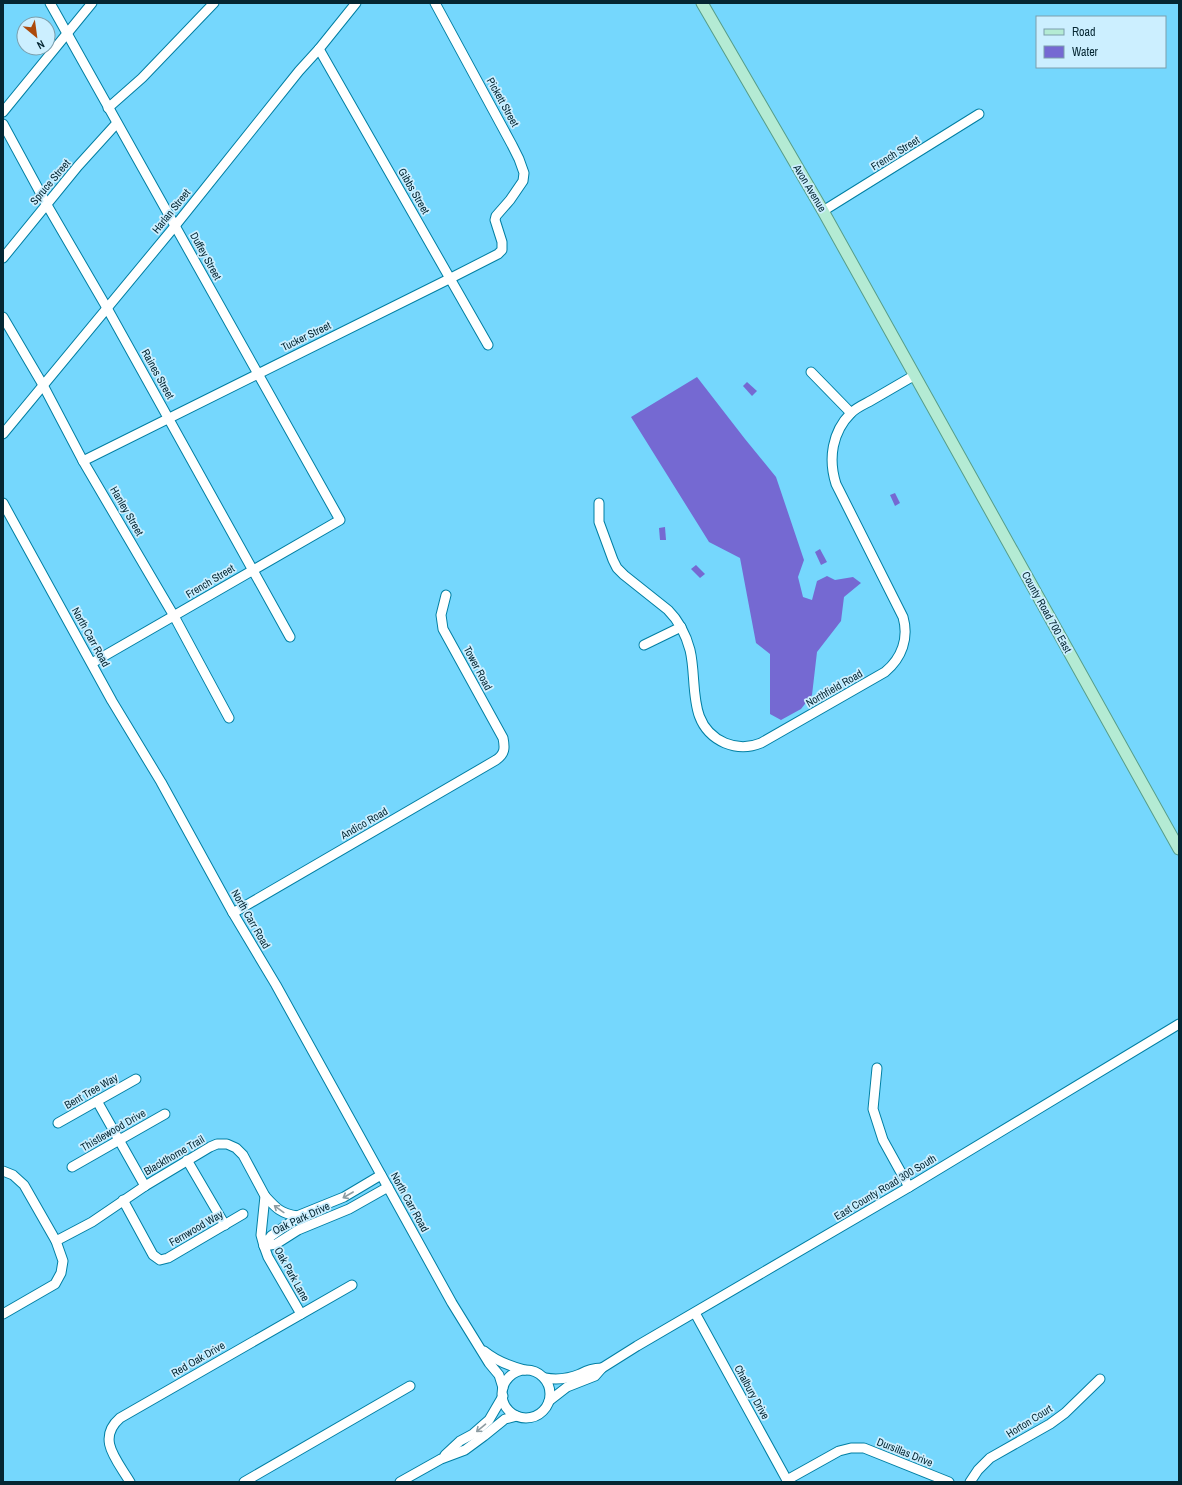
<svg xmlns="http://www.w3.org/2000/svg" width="1182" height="1485" viewBox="0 0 1182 1485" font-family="'Archivo Narrow',sans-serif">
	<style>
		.water { fill: #7569d2 }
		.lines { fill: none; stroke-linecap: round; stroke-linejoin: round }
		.minor-casing { stroke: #007fa3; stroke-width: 11 }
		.major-casing { stroke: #569d89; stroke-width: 13 }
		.minor { stroke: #fff; stroke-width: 9 }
		.major { stroke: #b4ebd4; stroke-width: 11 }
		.oneway { stroke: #8e9da3 }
		.labels { text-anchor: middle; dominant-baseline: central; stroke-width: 3.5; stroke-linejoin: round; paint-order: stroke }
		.street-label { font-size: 11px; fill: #052632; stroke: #ccefff }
	</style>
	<rect width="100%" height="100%" fill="#75d7fd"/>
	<g class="water">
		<polygon points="697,377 745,439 776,477 804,560 798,577 803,597 812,600 817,581 827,576 835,580 853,577 861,583 844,597 841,621 817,652 812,695 801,709 781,720 770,714 770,654 756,643 740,558 709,542 631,417"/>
		<polygon points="747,382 757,391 752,396 743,386"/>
		<polygon points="895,493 900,503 895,506 890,495"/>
		<polygon points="665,527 666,540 660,540 659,528"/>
		<polygon points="820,549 827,562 821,565 815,552"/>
		<polygon points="696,565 705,574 700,578 691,569"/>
	</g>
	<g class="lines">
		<defs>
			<g id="minor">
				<polyline points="50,3 340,520 92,663"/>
				<polyline points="319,49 488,345"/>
				<polyline points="108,108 142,78 214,3"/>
				<polyline points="3,112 92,3"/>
				<polyline points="3,124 47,205 107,308 290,637"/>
				<polyline points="823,211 979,114"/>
				<polyline points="3,258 78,166 117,123"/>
				<polyline points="3,317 43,385 83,461 174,616 229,718"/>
				<polyline points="811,372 851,413"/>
				<polyline points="3,434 175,226 299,71 319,49 356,3"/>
				<polyline points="83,461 449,279 498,254 502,250 502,242 495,220 496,216 510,200 523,181 524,173 519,159 512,145 435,3"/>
				<polyline points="3,503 112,701 161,782 233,913 276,985 452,1303 489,1363 499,1375 503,1388"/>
				<path d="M599,503V522L613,560L617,568L624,575L668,610C679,621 686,635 690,650C698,683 686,726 725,743C737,748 749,748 761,743L885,672C902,658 909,638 903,617L836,484C828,459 832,432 851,413C857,407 865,404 872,400C886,392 901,383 915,375"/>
				<polyline points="644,645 681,627"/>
				<path d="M233,913L496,760C505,754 505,748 503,738L443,629L441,615L446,595"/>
				<polyline points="877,1068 873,1109 883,1140 909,1187"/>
				<polyline points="97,1101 145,1186"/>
				<polyline points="58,1123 136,1079"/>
				<polyline points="187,1160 225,1225"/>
				<polyline points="72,1167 165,1114"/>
				<polyline points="3,1171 13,1175 24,1185 56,1241 63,1261 61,1273 55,1284 3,1314"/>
				<path d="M265,1196C276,1208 280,1213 297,1216"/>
				<polyline points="123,1200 153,1255 160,1260 168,1258 243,1214"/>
				<polyline points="56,1241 92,1222 145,1186 210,1147 217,1144 227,1144 236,1148 243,1155 265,1196 261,1235 264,1246 268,1257 301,1314"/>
				<polyline points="264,1246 271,1236 291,1222 297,1216 344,1197 381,1175"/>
				<polyline points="264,1246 276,1244 298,1230 349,1209 388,1187"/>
				<polyline points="695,1313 788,1482"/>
				<path d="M484,1351C496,1361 509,1366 525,1370"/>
				<circle cx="526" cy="1394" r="24"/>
				<path d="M545,1378C557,1380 568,1379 580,1374C588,1370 593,1368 602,1368"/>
				<polyline points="549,1401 567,1387 595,1376 602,1368 637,1346 909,1187 1179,1024"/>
				<polyline points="445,1455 460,1441 473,1434 489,1420 503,1396"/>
				<polyline points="787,1480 839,1451 851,1448 864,1448 949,1482"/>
				<path d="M130,1482C117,1460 96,1439 120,1418L352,1285"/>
				<polyline points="244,1482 410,1386"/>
				<polyline points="400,1482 441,1459 465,1450 484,1436 505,1419 517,1416"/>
				<polyline points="970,1482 978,1470 990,1458 1050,1424 1065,1413 1100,1379"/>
			</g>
			<polyline id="major" points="702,3 823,211 1179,849"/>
		</defs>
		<use href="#minor" class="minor-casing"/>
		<use href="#major" class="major-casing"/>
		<use href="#minor" class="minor"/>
		<use href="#major" class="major"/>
	</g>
	<defs><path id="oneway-shaft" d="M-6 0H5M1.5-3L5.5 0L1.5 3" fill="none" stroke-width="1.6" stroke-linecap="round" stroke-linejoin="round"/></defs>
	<g class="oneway">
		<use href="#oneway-shaft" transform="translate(348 1195) rotate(150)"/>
		<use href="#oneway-shaft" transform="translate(279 1209) rotate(-144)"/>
		<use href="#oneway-shaft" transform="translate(481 1428) rotate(140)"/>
	</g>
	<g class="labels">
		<g class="street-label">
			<text transform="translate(503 102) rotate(61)">Pickett Street</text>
			<text transform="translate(895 153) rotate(-32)">French Street</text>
			<text transform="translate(50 182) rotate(-50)">Spruce Street</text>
			<text transform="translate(810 188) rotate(59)">Avon Avenue</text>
			<text transform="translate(414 191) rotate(60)">Gibbs Street</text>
			<text transform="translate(171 211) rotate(-51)">Harlan Street</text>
			<text transform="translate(206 256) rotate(61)">Duffey Street</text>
			<text transform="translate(306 336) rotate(-26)">Tucker Street</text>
			<text transform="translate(158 374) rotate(61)">Raines Street</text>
			<text transform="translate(127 511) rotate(60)">Hanley Street</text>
			<text transform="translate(210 581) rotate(-31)">French Street</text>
			<text transform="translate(1047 612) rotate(61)">County Road 700 East</text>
			<text transform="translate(91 637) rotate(61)">North Carr Road</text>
			<text transform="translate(478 668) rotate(62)">Tower Road</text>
			<text transform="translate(834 688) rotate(-30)">Northfield Road</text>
			<text transform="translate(364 823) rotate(-30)">Andico Road</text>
			<text transform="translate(251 919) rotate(60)">North Carr Road</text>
			<text transform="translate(91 1091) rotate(-30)">Bent Tree Way</text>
			<text transform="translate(113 1130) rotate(-30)">Thistlewood Drive</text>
			<text transform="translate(174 1155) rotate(-30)">Blackthorne Trail</text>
			<text transform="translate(885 1187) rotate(-31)">East County Road 300 South</text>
			<text transform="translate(410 1202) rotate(61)">North Carr Road</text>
			<text transform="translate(301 1218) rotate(-25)">Oak Park Drive</text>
			<text transform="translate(196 1228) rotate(-30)">Fernwood Way</text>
			<text transform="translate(292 1274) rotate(61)">Oak Park Lane</text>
			<text transform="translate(198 1359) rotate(-30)">Red Oak Drive</text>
			<text transform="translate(752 1392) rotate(61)">Chalbury Drive</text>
			<text transform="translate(1029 1421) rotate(-32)">Horton Court</text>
			<text transform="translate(905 1452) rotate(22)">Dursillas Drive</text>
		</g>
	</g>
	<rect width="1182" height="1485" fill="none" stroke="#052632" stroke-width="8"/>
	<rect x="1036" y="16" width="130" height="52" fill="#ccefff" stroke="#7c9fad"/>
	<rect x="1044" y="29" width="20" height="6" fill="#b4ebd4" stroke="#7c9fad"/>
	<text x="1072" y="36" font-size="12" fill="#052632">Road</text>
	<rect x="1044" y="46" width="20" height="12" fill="#7569d2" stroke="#7c9fad"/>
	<text x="1072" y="56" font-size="12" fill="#052632">Water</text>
	<g transform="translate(36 36) rotate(151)"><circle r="19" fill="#ccefff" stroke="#7c9fad"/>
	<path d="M0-3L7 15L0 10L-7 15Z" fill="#ac4a0b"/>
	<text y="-6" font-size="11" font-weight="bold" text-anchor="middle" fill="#052632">N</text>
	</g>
</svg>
